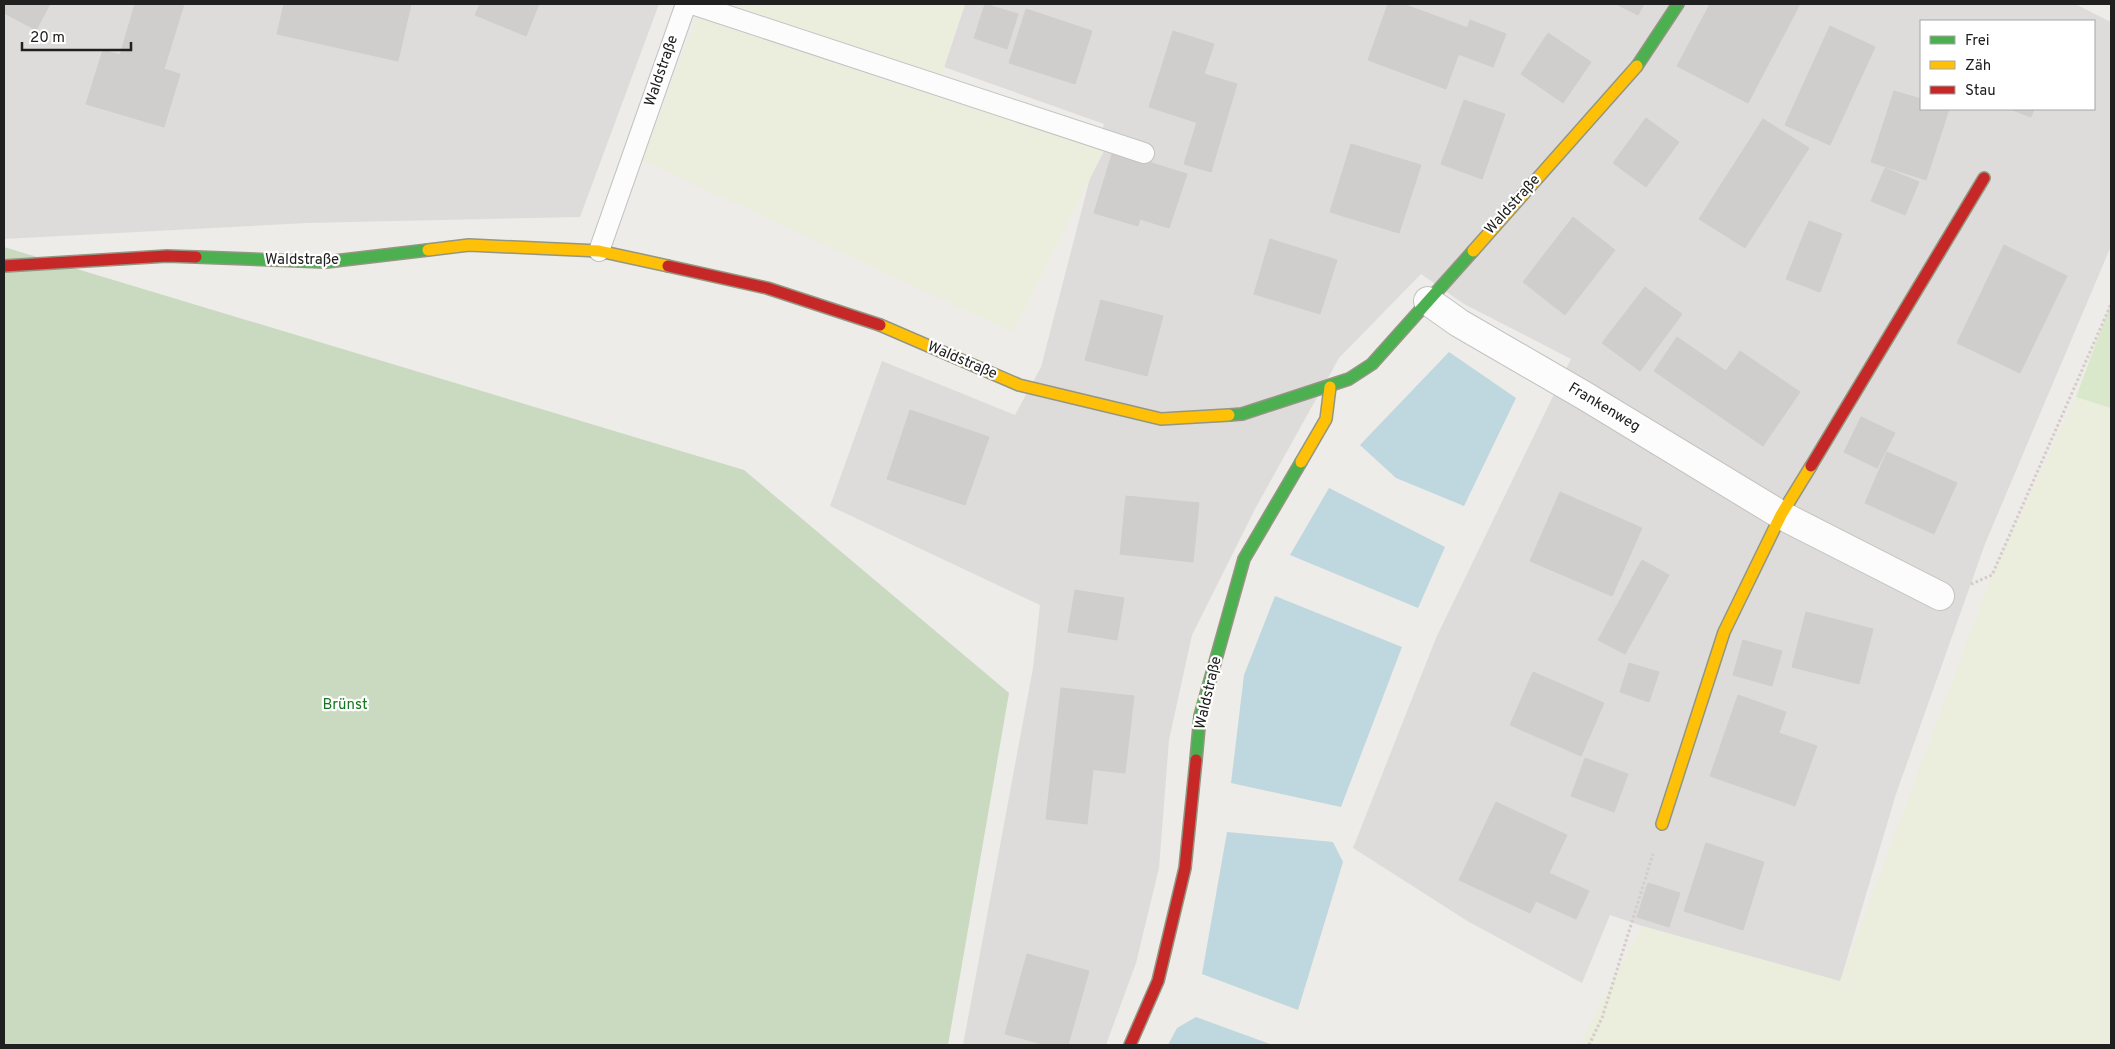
<svg xmlns="http://www.w3.org/2000/svg" width="2115" height="1049" viewBox="0 0 2115 1049" font-family="Overpass,sans-serif">
	<style>
		.residential { fill: #dddcda; fill-rule: evenodd }
		.farmland { fill: #ebeddd }
		.grass { fill: #d9e8ca }
		.forest { fill: #c9dac0 }
		.water { fill: #bfd7de }
		.building { fill: #d0cecc; stroke: #d0ceca }
		.lines { fill: none; stroke-linecap: round; stroke-linejoin: round }
		.lane-casing { stroke: #c3c3c1; stroke-width: 22 }
		.street-casing { stroke: #c3c3c1; stroke-width: 30 }
		.fast-casing { stroke: #949682; stroke-width: 14 }
		.slow-casing { stroke: #949682; stroke-width: 14 }
		.jam-casing { stroke: #949682; stroke-width: 14 }
		.path { stroke: #d6cbc9; stroke-width: 3; stroke-dasharray: 2.5 2.5; stroke-linecap: butt }
		.lane { stroke: #fcfcfc; stroke-width: 20 }
		.street { stroke: #fcfcfc; stroke-width: 28 }
		.fast { stroke: #4caf50; stroke-width: 11 }
		.slow { stroke: #ffc107; stroke-width: 11 }
		.jam { stroke: #c62828; stroke-width: 11 }
		.labels { text-anchor: middle; dominant-baseline: central; stroke-width: 4.5; stroke-linejoin: round; paint-order: stroke }
		.street-label { font-size: 15px; fill: #202020; stroke: #fff }
		.park-label { font-size: 15px; fill: #14771f; stroke: #fff }
	</style>
	<rect width="100%" height="100%" fill="#edece9"/>
	<g class="residential">
		<polygon points="4,4 659,4 580,217 307,223 4,239"/>
		<path d="M965,4H2075L2111,22V246L1985,544L1896,794L1840,982L1642,926L1610,915L1582,983L1469,922L1353,848L1436,638L1571,359L1464,304L1421,274L1339,358L1255,509L1192,635L1169,740L1159,868L1136,963L1106,1045H963L1033,668L1040,605L830,506L882,361L1015,415L1041,367L1104,124L944,67ZM1921,21H2094V109H1921Z"/>
	</g>
	<g class="farmland">
		<polygon points="702,4 965,4 936,92 1104,151 1013,332 642,160"/>
		<polygon points="2076,397 2111,408 2111,1045 1579,1045 1642,926 1840,981 1992,575"/>
	</g>
	<polygon class="grass" points="2111,303 2111,408 2076,397"/>
	<polygon class="forest" points="4,247 744,470 1009,693 948,1045 4,1045"/>
	<g class="water">
		<polygon points="1449,352 1516,398 1464,506 1396,478 1360,445"/>
		<polygon points="1329,488 1445,547 1418,608 1290,555"/>
		<polygon points="1275,596 1402,647 1341,807 1231,783 1244,675"/>
		<polygon points="1227,832 1333,842 1343,862 1298,1010 1202,974"/>
		<polygon points="1196,1017 1273,1045 1168,1045 1177,1028"/>
	</g>
	<g class="building">
		<polygon points="4,4 50,4 36,30 4,13"/>
		<polygon points="135,4 184,4 164,69 180,74 164,127 86,104 103,50 120,55"/>
		<polygon points="284,4 411,4 398,61 277,34"/>
		<polygon points="480,4 539,4 526,36 475,15"/>
		<polygon points="985,4 1018,14 1007,49 974,38"/>
		<polygon points="1388,4 1403,4 1468,28 1446,89 1368,60"/>
		<polygon points="1616,4 1644,4 1638,15"/>
		<polygon points="1710,4 1800,4 1748,103 1677,66"/>
		<polygon points="1026,9 1092,31 1075,84 1009,63"/>
		<polygon points="1470,20 1506,34 1493,67 1458,54"/>
		<polygon points="1830,26 1875,47 1830,145 1785,125"/>
		<polygon points="1173,31 1214,44 1204,74 1237,84 1223,131 1149,107"/>
		<polygon points="1548,33 1591,62 1563,103 1521,74"/>
		<polygon points="1894,91 1921,99 1921,109 1949,109 1926,180 1871,162"/>
		<polygon points="1464,100 1505,114 1482,179 1441,164"/>
		<polygon points="2010,109 2034,109 2031,117"/>
		<polygon points="1646,118 1679,142 1646,187 1613,163"/>
		<polygon points="1763,119 1809,148 1745,248 1699,219"/>
		<polygon points="1197,122 1223,131 1211,172 1184,164"/>
		<polygon points="1351,144 1421,165 1399,233 1330,212"/>
		<polygon points="1113,151 1187,174 1169,228 1140,219 1138,226 1094,213"/>
		<polygon points="1885,168 1919,182 1905,215 1871,201"/>
		<polygon points="1573,217 1615,250 1565,315 1523,282"/>
		<polygon points="1809,221 1842,234 1820,292 1786,279"/>
		<polygon points="1270,239 1337,260 1320,314 1254,294"/>
		<polygon points="2004,245 2067,276 2020,373 1957,343"/>
		<polygon points="1645,287 1682,314 1640,371 1602,343"/>
		<polygon points="1101,300 1163,316 1147,376 1085,360"/>
		<polygon points="1677,337 1726,371 1740,351 1800,392 1763,446 1654,371"/>
		<polygon points="910,410 989,437 965,505 887,479"/>
		<polygon points="1861,417 1895,433 1877,468 1844,452"/>
		<polygon points="1887,452 1957,483 1934,534 1865,503"/>
		<polygon points="1560,492 1642,528 1612,596 1530,561"/>
		<polygon points="1126,496 1199,503 1193,562 1120,554"/>
		<polygon points="1642,560 1669,575 1625,654 1598,640"/>
		<polygon points="1075,590 1124,598 1117,640 1068,632"/>
		<polygon points="1806,612 1873,629 1859,684 1792,667"/>
		<polygon points="1743,640 1782,651 1772,686 1733,675"/>
		<polygon points="1629,663 1659,672 1649,702 1620,692"/>
		<polygon points="1533,672 1604,703 1581,756 1510,725"/>
		<polygon points="1061,688 1134,696 1125,773 1052,765"/>
		<polygon points="1738,695 1786,712 1779,733 1817,746 1795,806 1710,776"/>
		<polygon points="1585,758 1628,774 1614,812 1571,796"/>
		<polygon points="1052,765 1093,770 1087,824 1046,819"/>
		<polygon points="1496,802 1567,835 1549,873 1589,891 1576,919 1536,901 1530,913 1459,880"/>
		<polygon points="1706,843 1764,862 1743,930 1684,911"/>
		<polygon points="1648,883 1680,893 1669,927 1637,917"/>
		<polygon points="1027,954 1089,971 1068,1045 1046,1045 1005,1034"/>
	</g>
	<g class="lines">
		<defs>
			<g id="lane">
				<polyline points="692,4 1144,153"/>
				<polyline points="599,251 686,4"/>
			</g>
			<polyline id="street" points="1428,301 1459,323 1585,396 1781,515 1940,596"/>
			<g id="fast">
				<polyline points="1637,66 1678,4"/>
				<polyline points="196,257 326,262 428,250"/>
				<polyline points="1229,415 1242,414 1349,379 1372,364 1473,251"/>
				<polyline points="1196,760 1200,716 1244,559 1301,462"/>
			</g>
			<g id="slow">
				<polyline points="428,250 469,245 599,251 668,266"/>
				<polyline points="1473,251 1637,66"/>
				<polyline points="880,325 1019,385 1161,419 1229,415"/>
				<polyline points="1301,462 1326,419 1330,387"/>
				<polyline points="1662,824 1724,632 1781,515 1811,466"/>
			</g>
			<g id="jam">
				<polyline points="4,266 167,256 196,257"/>
				<polyline points="668,266 767,288 880,325"/>
				<polyline points="1811,466 1984,178"/>
				<polyline points="1130,1045 1158,981 1185,868 1196,760"/>
			</g>
		</defs>
		<use href="#lane" class="lane-casing"/>
		<use href="#street" class="street-casing"/>
		<use href="#fast" class="fast-casing"/>
		<use href="#slow" class="slow-casing"/>
		<use href="#jam" class="jam-casing"/>
		<g class="path">
			<polyline points="1971,584 1992,575 2111,304"/>
			<polyline points="1589,1045 1602,1018 1653,854"/>
		</g>
		<use href="#lane" class="lane"/>
		<use href="#street" class="street"/>
		<use href="#fast" class="fast"/>
		<use href="#slow" class="slow"/>
		<use href="#jam" class="jam"/>
	</g>
	<g class="labels">
		<g class="street-label">
			<text transform="translate(662 71) rotate(-71)">Waldstraße</text>
			<text transform="translate(1513 205) rotate(-48)">Waldstraße</text>
			<text x="302" y="260">Waldstraße</text>
			<text transform="translate(962 361) rotate(23)">Waldstraße</text>
			<text transform="translate(1604 408) rotate(31)">Frankenweg</text>
			<text transform="translate(1209 693) rotate(-77)">Waldstraße</text>
		</g>
		<g class="park-label">
			<text x="345" y="705">Brünst</text>
		</g>
	</g>
	<rect width="2115" height="1049" fill="none" stroke="#202020" stroke-width="10"/>
	<rect x="1920" y="20" width="175" height="90" fill="#ffffff" stroke="#a6a6a6"/>
	<rect x="1930" y="36" width="25" height="8" fill="#4caf50" stroke="#a6a6a6"/>
	<text x="1965" y="45" font-size="15" fill="#202020">Frei</text>
	<rect x="1930" y="61" width="25" height="8" fill="#ffc107" stroke="#a6a6a6"/>
	<text x="1965" y="70" font-size="15" fill="#202020">Zäh</text>
	<rect x="1930" y="86" width="25" height="8" fill="#c62828" stroke="#a6a6a6"/>
	<text x="1965" y="95" font-size="15" fill="#202020">Stau</text>
	<path d="M22 42v8h109v-8" fill="none" stroke="#202020" stroke-width="2.5"/>
	<text x="30" y="42" font-size="15" fill="#202020" stroke="#ffffff" stroke-width="4" paint-order="stroke">20 m</text>
</svg>
